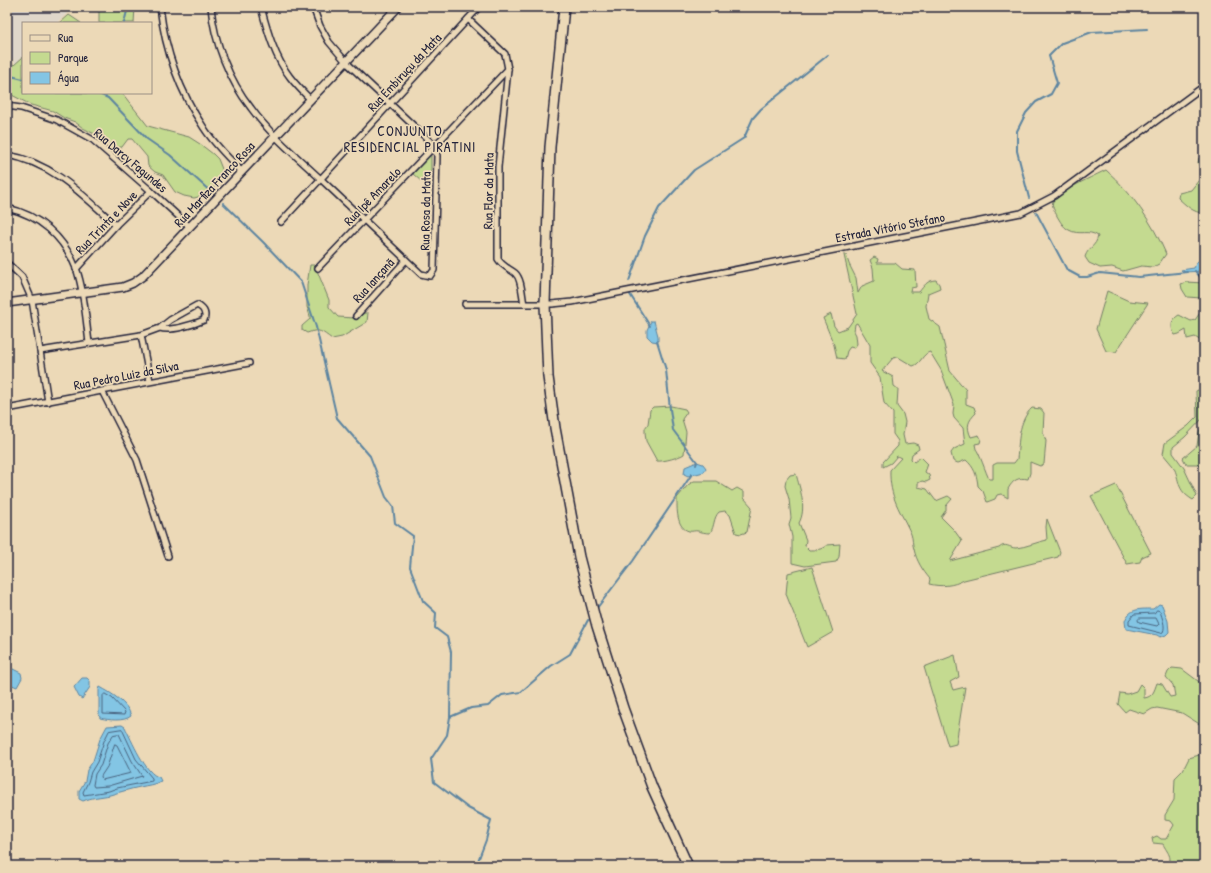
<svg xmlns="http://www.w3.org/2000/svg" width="1211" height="873" viewBox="0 0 1211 873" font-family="'Patrick Hand',sans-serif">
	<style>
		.built { fill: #e0d7ca }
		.green { fill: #c4da90; stroke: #737e66 }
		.water { fill: #83c5e4; stroke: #5c84a0 }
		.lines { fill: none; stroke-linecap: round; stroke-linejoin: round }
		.shore { stroke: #49637f; stroke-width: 1 }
		.stream { stroke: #5c84a0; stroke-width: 2 }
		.street-casing { stroke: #22223b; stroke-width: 8 }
		.secondary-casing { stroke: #22223b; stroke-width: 10 }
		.highway-casing { stroke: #22223b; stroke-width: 12 }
		.street { stroke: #ecd9b7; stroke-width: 5 }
		.secondary { stroke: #ecd9b7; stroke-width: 7 }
		.highway { stroke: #ecd9b7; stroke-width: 9 }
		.labels { text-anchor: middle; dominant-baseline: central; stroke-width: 3.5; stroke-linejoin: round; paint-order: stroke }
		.street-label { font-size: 13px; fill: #22223b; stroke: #ecd9b7 }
		.neighbourhood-label { font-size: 14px; letter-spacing: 1px; fill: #22223b; stroke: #ecd9b7 }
	</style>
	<rect width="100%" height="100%" fill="#ecd9b7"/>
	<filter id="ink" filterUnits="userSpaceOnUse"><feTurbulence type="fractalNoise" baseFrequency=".025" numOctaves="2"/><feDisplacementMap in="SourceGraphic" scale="8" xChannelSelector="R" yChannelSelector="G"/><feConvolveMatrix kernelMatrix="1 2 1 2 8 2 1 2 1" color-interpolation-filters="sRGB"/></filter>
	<g filter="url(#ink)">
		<polygon class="built" points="7,7 74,7 57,23 23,23 23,56 15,64 7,44"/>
		<g class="green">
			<polygon points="96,7 135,7 134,23 99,23 99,12"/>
			<polygon points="69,15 81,23 60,23"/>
			<polygon points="23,57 23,93 122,93 148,126 189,137 200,144 213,154 218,159 222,169 223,177 210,192 206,195 194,198 184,196 175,192 163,175 155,172 148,166 147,157 132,139 128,139 122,147 114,148 106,140 83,128 75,122 64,118 53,111 31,105 8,93 7,60 14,65"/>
			<path d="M1204,154V213C1193,213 1186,205 1178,198L1179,193L1191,190L1203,175L1202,171L1198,163L1199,158Z"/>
			<polygon points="431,155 431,171 421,181 413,174"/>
			<path d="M1106,170C1131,192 1153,223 1166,254L1159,264L1153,267L1141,266L1123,271L1112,267L1100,268L1089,263L1085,257C1088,247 1096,247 1098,236C1088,229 1079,236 1069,230C1063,227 1060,221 1057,216C1055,211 1051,206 1053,201C1058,192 1096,175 1106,170Z"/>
			<path d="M844,255H846L849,264L856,278L858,293L862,286L874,281L873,268L870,260L874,257L878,259L877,263H895L902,269L915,270L916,287L911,288L910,292H919C924,286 927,280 936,280L939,284L940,288L928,293L926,306L929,319L940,327L950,371L966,390V404L974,407L976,413C968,421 966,426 971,437L979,435L981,439L980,443L975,444L976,449C979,452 986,473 989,479H993V465L997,463H1014L1017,459C1019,442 1018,421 1032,408L1041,409L1044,413L1043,432L1046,441L1044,464L1040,466L1030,462V473L1028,479C1018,477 1013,480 1008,489V498L1001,494L997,495L995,499L987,502L983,491L978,486C977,475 974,467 966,460L958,463L953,461L951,453L954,449L965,444L963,428L954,418L953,414L954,405L941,370L930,352C922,354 921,364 913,366L898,357L893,358L882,371L893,377L894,386L898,389L897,406L903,414L905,422L903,435L905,444L913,443L918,445L919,449L912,454L911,459L914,462L921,457L928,464L925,472L929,475L930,480L926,482L922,481L918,483V487L927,489L936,501L948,496L952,499L946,506V510L941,517L954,530L962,541L950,561L999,548C1006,542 1009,548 1016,548C1026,547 1037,542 1047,540L1046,527L1047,519L1060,552L1058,557L964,580C953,586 941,587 929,584L930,579C923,571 916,560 914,549C912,544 913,539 911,534C901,511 889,498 890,470L901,458L897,456L891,463L883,467V462L898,446V441L893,434V413L884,403L880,377L870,363V345L857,323L855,324L854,331L856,335L857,344L854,348L850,347L847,351L845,359L837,358L834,345L823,318L831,314L834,326L838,331L848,327L857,314Z"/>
			<path d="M310,265H314L316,268L329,300V307L338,317L354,318L365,313H368L367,322L342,337L332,339C322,332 320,328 307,333L302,330V326L310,319V316L307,307V285Z"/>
			<polygon points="1186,282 1204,283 1204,300 1201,298 1187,297 1182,289 1181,284"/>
			<polygon points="1107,291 1129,301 1148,303 1116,352 1106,351 1096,329"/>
			<path d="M1204,307V343L1195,337L1187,339L1186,330L1179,334L1175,335C1170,328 1171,319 1179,315L1191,321L1195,320Z"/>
			<path d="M1202,388H1204V417L1185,437L1173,447V453L1184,468L1197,496L1193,500C1175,489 1181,481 1173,466C1170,462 1166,458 1163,454L1165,443L1188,426L1197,417L1196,391Z"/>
			<path d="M671,406L685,409L687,412L682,419L686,432L684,454C680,457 663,462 657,461L646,441L645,432V428L648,424L650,410L653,407Z"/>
			<polygon points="1204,420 1204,470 1198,464 1186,464 1183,458 1197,446 1199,432"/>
			<path d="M796,474C800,489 807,508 799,523L806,540L805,546L809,550C817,550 821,550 827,545L840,544L839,557L836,562L805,566L792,563V537L789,524L791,518L789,499L785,486L786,480L790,475Z"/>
			<path d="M694,481H716L732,491L737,488L744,492V498L752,507L747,532L741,534L736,533L730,515L725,511L719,512C713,518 715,526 710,533C705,533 702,532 698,531C695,530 692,532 689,531C676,528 677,508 677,498L688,485Z"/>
			<polygon points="1116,485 1151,553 1142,557 1140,562 1127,564 1091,496"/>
			<polygon points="812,567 833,632 807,647 786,594 788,573"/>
			<polygon points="955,655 959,677 950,682 953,690 965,687 956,744 948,746 924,667"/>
			<path d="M1172,668L1182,669L1202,684L1204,689V733L1201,725L1182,713L1157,708L1152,709L1144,714L1129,709L1125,712L1118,704L1120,693L1127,694L1136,691L1140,684L1144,688V698C1153,697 1154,691 1157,683L1162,684L1170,697L1175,696L1173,685L1166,677L1168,672Z"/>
			<path d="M1204,736V866H1167C1174,858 1167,852 1163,844L1153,843L1152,838L1157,836L1161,839H1166L1174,825L1171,821L1165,820V815L1174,800L1175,778L1183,770L1189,758L1199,755Z"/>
		</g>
		<g class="water">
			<polygon points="1202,253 1204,253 1204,271 1184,272 1181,270 1194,268 1197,262 1202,258"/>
			<polygon points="651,321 654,321 658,336 658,342 652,341 647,336 647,330"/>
			<polygon points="697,462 703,464 706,468 704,472 688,476 684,474 685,467"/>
			<path d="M1159,604L1162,605L1168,621L1169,632L1166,635L1160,637L1157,635L1126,629L1125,621C1129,608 1141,609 1153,609Z"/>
			<polygon points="7,666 21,673 22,678 17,687 7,683"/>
			<polygon points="82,678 87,678 90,681 90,687 82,699 79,697 74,687"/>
			<path d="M100,687C111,693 128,703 131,716C124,722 108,720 100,718L99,714V690Z"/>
			<path d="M122,725L125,727C131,739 146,775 159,777L161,781C154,785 148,785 140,787C130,789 120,792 110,795C101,797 92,797 83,801L79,799V791L85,781L87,770L93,761L100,739L107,726Z"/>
		</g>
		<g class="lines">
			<g class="shore">
				<path d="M1157,610L1160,611C1162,618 1166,626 1163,632L1161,633L1129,625V620L1134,614L1154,613Z"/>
				<polygon points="1140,618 1156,618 1159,624 1157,626 1139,622 1138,620"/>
				<polygon points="105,694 112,698 125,712 124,715 103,714 103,696"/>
				<polygon points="122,729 136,759 152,778 152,781 117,788 109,791 84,795 83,792 88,782 91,772 97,762 104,741 109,731"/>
				<polygon points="119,734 132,761 142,776 108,786 94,787 93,785 95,774 101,765 108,743 113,735"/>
				<polygon points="115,744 117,745 131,773 102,780 101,776 107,767"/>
			</g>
			<g class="stream">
				<polyline points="124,23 128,7"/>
				<polyline points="7,75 23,79"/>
				<polyline points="97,93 108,98 147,139 170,155 212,193"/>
				<polyline points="1029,198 1017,151 1017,131 1026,113 1036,102 1051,94 1057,83 1049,56 1062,43 1092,32 1147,29"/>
				<polyline points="223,203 263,242 301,282 316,327 337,418 370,456 386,497 393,506 395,523 413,536 410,567 423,601 436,613 435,628 447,637 451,652 450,717 447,735 431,759 434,782 468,808 491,820 486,840 476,866"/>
				<polyline points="1036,212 1067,270 1080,277 1087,277 1100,273 1139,277 1187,272"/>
				<polyline points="1195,271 1204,281"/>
				<polyline points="629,281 645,236 659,208 694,170 744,138 753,118 761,109 828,55"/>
				<polyline points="629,293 650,326"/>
				<polyline points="657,341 666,370 670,409 673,430 697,462 696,465"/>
				<polyline points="597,608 633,561 692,474"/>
				<polyline points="450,717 471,708 488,706 502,695 521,692 551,666 570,654 588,620"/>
			</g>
			<defs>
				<g id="street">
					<path d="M160,7C165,50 180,92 204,128C214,144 229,158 242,172"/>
					<path d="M211,7C214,42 229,80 251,108C271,136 301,160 326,184C358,214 389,244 421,274L430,276L434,270L437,156L435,146L347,63L329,42L320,26L313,7"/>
					<path d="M261,7C267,30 275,58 290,77C296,85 304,93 311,100"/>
					<path d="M468,19L505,54L508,69L498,167V259C503,267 509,268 515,273C522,279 522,296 524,304"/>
					<polyline points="7,106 21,108 57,120 93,140 151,191 190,227"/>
					<path d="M7,155C52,162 84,196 116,225"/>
					<path d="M7,208C39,215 64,237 76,268C84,289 86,320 89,343"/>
					<polyline points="281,222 479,7"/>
					<polyline points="7,263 22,277 32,300 48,402"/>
					<polyline points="318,268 508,69"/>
					<polyline points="76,269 116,225 151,191"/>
					<polyline points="465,304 552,304 572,302 1021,213 1054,196 1204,86"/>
					<polyline points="356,316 406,260"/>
					<polyline points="141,335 150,381"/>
					<path d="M40,351L141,335L160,328L170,320L197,305C203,308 207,313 204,320C195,324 170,332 160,328"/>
					<polyline points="102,391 137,460 168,556"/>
					<polyline points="7,409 249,363"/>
				</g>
				<polyline id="secondary" points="7,303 123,287 133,283 143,276 398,7"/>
				<polyline id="highway" points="564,7 550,147 545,304 548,377 555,428 579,557 597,626 623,708 652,787 688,866"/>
			</defs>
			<use href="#street" class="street-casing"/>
			<use href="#secondary" class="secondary-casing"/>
			<use href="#highway" class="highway-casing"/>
			<use href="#street" class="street"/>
			<use href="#secondary" class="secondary"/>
			<use href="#highway" class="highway"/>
		</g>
	</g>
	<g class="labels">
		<g class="street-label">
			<text transform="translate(404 72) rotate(-47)">Rua Embiruçu da Mata</text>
			<text transform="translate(131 160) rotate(40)">Rua Darcy Fagundes</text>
			<text transform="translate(214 184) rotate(-47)">Rua Marfiza Franco Rosa</text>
			<text transform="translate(488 191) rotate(-89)">Rua Flor da Mata</text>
			<text transform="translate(372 196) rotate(-46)">Rua Ipê Amarelo</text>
			<text transform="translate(425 211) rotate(-89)">Rua Rosa da Mata</text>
			<text transform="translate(106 222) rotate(-46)">Rua Trinta e Nove</text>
			<text transform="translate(890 227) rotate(-11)">Estrada Vitório Stefano</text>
			<text transform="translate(373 280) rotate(-48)">Rua Iançanã</text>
			<text transform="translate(126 375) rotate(-11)">Rua Pedro Luiz da Silva</text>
		</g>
		<g class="neighbourhood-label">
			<text x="410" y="130">CONJUNTO<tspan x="410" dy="16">RESIDENCIAL PIRATINI</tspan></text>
		</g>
	</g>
	<rect width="1211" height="873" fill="none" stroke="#ecd9b7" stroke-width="24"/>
	<rect x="12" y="12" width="1187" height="849" fill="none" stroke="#22223b" stroke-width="1.5" filter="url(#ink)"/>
	<rect x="22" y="22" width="130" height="72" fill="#ecd9b7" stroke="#9b9085"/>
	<rect x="30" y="35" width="20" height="6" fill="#ecd9b7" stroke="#9b9085"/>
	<text x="58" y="42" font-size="12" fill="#22223b">Rua</text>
	<rect x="30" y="52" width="20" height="12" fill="#c4da90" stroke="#9b9085"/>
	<text x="58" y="62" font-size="12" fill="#22223b">Parque</text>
	<rect x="30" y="72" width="20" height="12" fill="#83c5e4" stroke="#9b9085"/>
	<text x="58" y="82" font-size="12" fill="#22223b">Água</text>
</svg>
